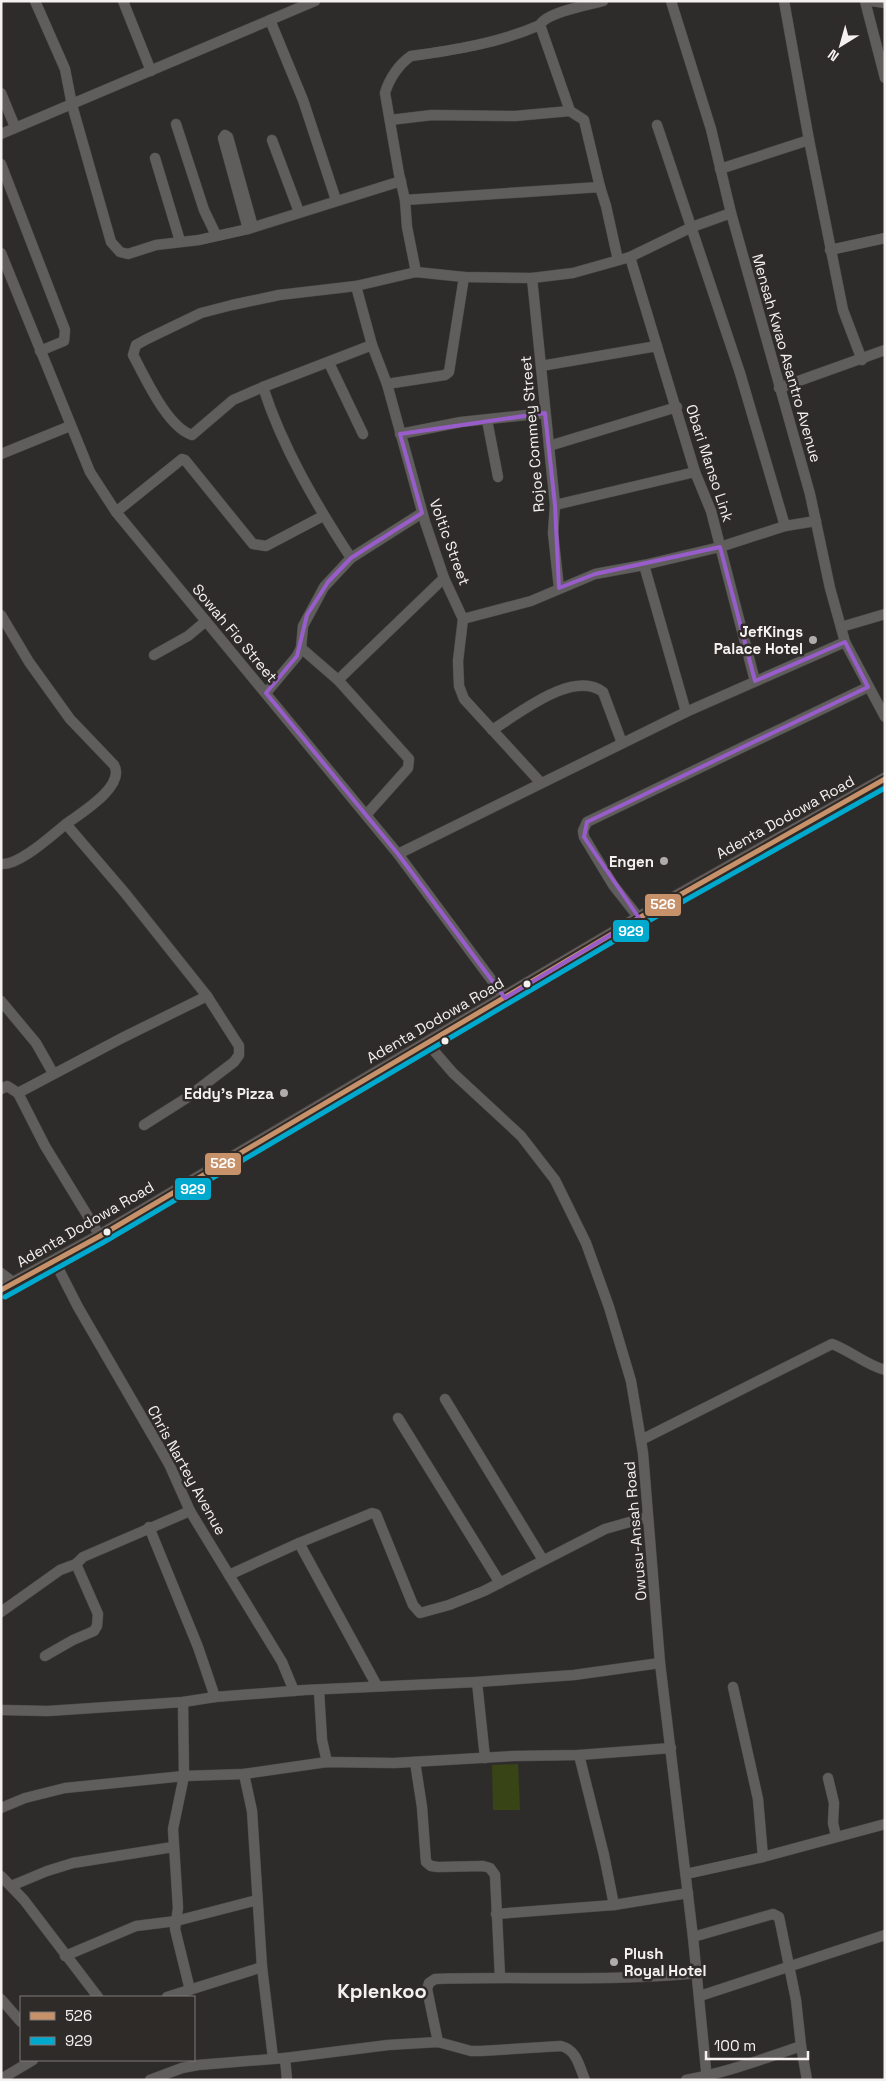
<svg xmlns="http://www.w3.org/2000/svg" width="886" height="2081" viewBox="0 0 886 2081" font-family="'Space Grotesk',sans-serif">
	<style>
		.green { fill: #384416 }
		.lines { fill: none; stroke-linecap: round; stroke-linejoin: round }
		.minor-casing { stroke: #4b4948; stroke-width: 11 }
		.major-casing { stroke: #4b4948; stroke-width: 14 }
		.minor { stroke: #605e5d; stroke-width: 10 }
		.major { stroke: #6b605b; stroke-width: 12 }
		.bus-1-casing { stroke: #2f2b29; stroke-width: 9 }
		.bus-2-casing { stroke: #2f2b29; stroke-width: 9 }
		.bus-1 { stroke: #c7916a; stroke-width: 5 }
		.bus-2 { stroke: #00a9ce; stroke-width: 5 }
		.marked { fill: none; stroke: #995dcb; stroke-width: 4; stroke-linejoin: round }
		.poi-dot { fill: #afacab; stroke: #2f2b29; stroke-width: 2 }
		.bus-dot { fill: #f4f1f0; stroke: #2f2b29; stroke-width: 2 }
		.labels { text-anchor: middle; dominant-baseline: central; stroke-width: 5; stroke-linejoin: round; paint-order: stroke }
		.street-label { font-size: 15px; fill: #f4f1f0; stroke: #2f2b29 }
		.poi-label { font-size: 15px; font-weight: bold; fill: #f4f1f0; stroke: #2f2b29; text-anchor: end }
		.district-label { font-size: 20px; font-weight: bold; fill: #f4f1f0; stroke: #2f2b29 }
		.line-badge { stroke: #2f2b29; stroke-width: 2 }
		.badge-label { font-size: 14px; text-anchor: middle; font-weight: bold; fill: #fff }
	</style>
	<rect width="100%" height="100%" fill="#2e2c2a"/>
	<polygon class="green" points="518,1764 520,1810 493,1810 492,1765"/>
	<g class="lines">
		<defs>
			<g id="minor">
				<polyline points="35,1 65,69 72,105 111,242 120,252 128,254 156,245 199,240 248,229 401,181"/>
				<polyline points="123,1 151,71"/>
				<polyline points="671,1 711,129 731,213 810,494 830,588 845,642 885,717"/>
				<polyline points="784,1 809,140 843,310 862,360"/>
				<polyline points="865,1 885,78"/>
				<polyline points="872,1 885,3"/>
				<polyline points="270,20 303,100 336,200"/>
				<polyline points="1,93 15,127"/>
				<polyline points="390,120 432,115 515,116 570,111"/>
				<polyline points="176,124 204,210 216,235"/>
				<polyline points="657,125 740,373 785,526"/>
				<polyline points="1,134 315,1"/>
				<polyline points="272,140 299,212"/>
				<polyline points="155,158 180,241"/>
				<polyline points="1,164 65,330 64,341 40,351"/>
				<polyline points="720,169 809,140"/>
				<path d="M600,187L584,120L570,111L540,25C546,12 589,5 603,1"/>
				<polyline points="405,200 600,187 606,206 618,260"/>
				<polyline points="248,229 223,138 225,135 228,137 253,227"/>
				<polyline points="830,250 885,238"/>
				<polyline points="1,253 90,472 116,512 398,854 505,998"/>
				<polyline points="630,257 695,472 711,511 755,681"/>
				<path d="M416,272L407,227L405,200L399,174L385,93C389,79 399,64 411,56C455,50 499,43 540,25"/>
				<polyline points="532,278 549,446 555,505 553,533 559,588"/>
				<polyline points="356,286 372,345 387,384 425,522 444,578 463,619 458,661 459,686 464,699 541,783"/>
				<path d="M372,345L263,387C282,447 317,506 351,558L422,513"/>
				<polyline points="329,363 363,434"/>
				<polyline points="541,366 657,346"/>
				<polyline points="387,384 445,375 449,372 464,277"/>
				<path d="M263,387L233,400L192,435C167,427 145,377 133,355L136,345L147,339L201,313L232,305L279,295L356,286L416,272L464,277L532,278L573,273L630,257L692,227L731,213"/>
				<polyline points="779,388 885,350"/>
				<polyline points="487,420 498,477"/>
				<polyline points="400,434 461,422 545,413"/>
				<polyline points="549,446 677,407"/>
				<polyline points="1,454 70,426"/>
				<polyline points="555,505 695,472"/>
				<polyline points="116,512 182,459 185,460 253,544 266,546 323,516"/>
				<polyline points="644,565 686,712"/>
				<path d="M1,615L29,662L70,719L114,765C126,786 81,813 66,824"/>
				<polyline points="463,619 531,601 595,574 644,565 720,547 785,526 816,521"/>
				<polyline points="841,627 885,614"/>
				<polyline points="301,648 338,680 409,759 408,768 366,815"/>
				<polyline points="154,655 188,636 206,621"/>
				<polyline points="338,680 444,578"/>
				<polyline points="266,693 297,656 301,648 303,626 324,587 351,558"/>
				<path d="M492,730C519,714 573,669 603,692L622,743"/>
				<polyline points="398,854 686,712 845,642"/>
				<path d="M1,864C19,866 52,835 66,824L125,893L207,996L239,1046V1055L234,1062L188,1097L144,1125"/>
				<polyline points="639,918 613,885 584,837 583,831 587,822 868,687"/>
				<polyline points="1,1001 36,1043 53,1073"/>
				<polyline points="428,1044 453,1073 521,1136 555,1180 586,1243 609,1307 631,1381 643,1453 660,1663 693,1937 707,2080"/>
				<polyline points="1,1089 7,1086 18,1093"/>
				<polyline points="100,1236 45,1146 18,1093 122,1038 207,996"/>
				<polyline points="55,1262 78,1307 169,1464 190,1511 282,1662 294,1691"/>
				<polyline points="1,1273 14,1283"/>
				<polyline points="445,1399 543,1560"/>
				<polyline points="398,1418 500,1583"/>
				<path d="M641,1440L832,1344C851,1351 866,1365 885,1370"/>
				<polyline points="149,1527 198,1647 215,1697"/>
				<polyline points="299,1543 372,1513 376,1514 413,1605 420,1613 449,1605 484,1591 605,1529 647,1517"/>
				<polyline points="229,1575 299,1543 377,1686"/>
				<polyline points="1,1612 60,1570 76,1564 83,1557 190,1511"/>
				<polyline points="45,1656 73,1640 94,1631 97,1626 98,1614 76,1564"/>
				<polyline points="477,1682 574,1675 660,1663"/>
				<polyline points="733,1687 758,1799 763,1857"/>
				<polyline points="319,1691 322,1740 327,1762"/>
				<polyline points="183,1702 184,1776 173,1829 178,1908 175,1929 190,1990"/>
				<polyline points="1,1710 48,1711 183,1702 215,1697 305,1690 477,1682 485,1758"/>
				<polyline points="579,1755 604,1855 614,1905"/>
				<polyline points="415,1762 422,1807 426,1862 431,1866 438,1867 483,1866 490,1868 495,1875 500,1977"/>
				<polyline points="244,1774 252,1811 262,1967 273,2058"/>
				<polyline points="828,1778 834,1803 833,1823 836,1836"/>
				<polyline points="1,1808 25,1798 65,1788 184,1776 244,1774 327,1762 394,1763 514,1756 579,1755 671,1748"/>
				<polyline points="686,1874 763,1857 885,1824"/>
				<polyline points="1,1876 24,1900 98,1997"/>
				<polyline points="11,1886 47,1871 73,1863 173,1847"/>
				<polyline points="496,1914 614,1905 688,1893"/>
				<polyline points="65,1956 136,1926 176,1921 257,1900"/>
				<polyline points="700,1996 885,1935"/>
				<polyline points="167,1997 262,1967"/>
				<polyline points="1,1999 21,2022"/>
				<path d="M438,2042L427,1989L429,1983L435,1979C523,1976 610,1982 697,1973"/>
				<polyline points="801,2046 807,2080"/>
				<polyline points="285,2058 287,2080"/>
				<polyline points="1,2079 33,2060"/>
				<path d="M150,2080L182,2068L198,2065L285,2058L388,2045L438,2042L471,2051H481L561,2046C577,2050 579,2066 585,2080"/>
				<path d="M686,2080C725,2073 763,2059 801,2046L796,2000L779,1917L773,1914L693,1937"/>
			</g>
			<polyline id="major" points="1,1290 100,1236 639,918 885,779"/>
		</defs>
		<use href="#minor" class="minor-casing"/>
		<use href="#major" class="major-casing"/>
		<use href="#minor" class="minor"/>
		<use href="#major" class="major"/>
		<defs>
			<polyline id="bus-1" points="1,1290 100,1236 639,918 885,779"/>
			<polyline id="bus-2" points="5,1297 104,1242 643,924 885,788"/>
		</defs>
		<use href="#bus-1" class="bus-1-casing"/>
		<use href="#bus-2" class="bus-2-casing"/>
		<use href="#bus-1" class="bus-1"/>
		<use href="#bus-2" class="bus-2"/>
	</g>
	<path class="marked" d="M545,413L555,505L559,588L595,574L720,547L755,681L845,642L868,687L587,822L584,837L639,918L505,998L398,854L266,693L297,656L307,615L328,582L351,558L422,513L400,434Z"/>
	<g class="poi-dot">
		<circle cx="813" cy="640" r="5"/>
		<circle cx="664" cy="861" r="5"/>
		<circle cx="284" cy="1093" r="5"/>
		<circle cx="614" cy="1962" r="5"/>
	</g>
	<g class="bus-dot">
		<circle cx="527" cy="984" r="4.5"/>
		<circle cx="445" cy="1041" r="4.5"/>
		<circle cx="107" cy="1232" r="4.5"/>
	</g>
	<g class="labels">
		<g class="street-label">
			<text transform="translate(787 358) rotate(74)">Mensah Kwao Asantro Avenue</text>
			<text transform="translate(532 434) rotate(-95)">Rojoe Commey Street</text>
			<text transform="translate(710 463) rotate(72)">Obari Manso Link</text>
			<text transform="translate(450 542) rotate(70)">Voltic Street</text>
			<text transform="translate(235 633) rotate(50)">Sowah Fio Street</text>
			<text transform="translate(785 817) rotate(-29)">Adenta Dodowa Road</text>
			<text transform="translate(435 1020) rotate(-30)">Adenta Dodowa Road</text>
			<text transform="translate(85 1224) rotate(-30)">Adenta Dodowa Road</text>
			<text transform="translate(187 1470) rotate(61)">Chris Nartey Avenue</text>
			<text transform="translate(635 1531) rotate(-95)">Owusu-Ansah Road</text>
		</g>
		<g class="poi-label">
			<text x="803" y="631">JefKings<tspan x="803" dy="17">Palace Hotel</tspan></text>
			<text x="654" y="861">Engen</text>
			<text x="274" y="1093">Eddy's Pizza</text>
			<text x="624" y="1953" text-anchor="start">Plush<tspan x="624" dy="17">Royal Hotel</tspan></text>
		</g>
		<g class="district-label">
			<text x="382" y="1991">Kplenkoo</text>
		</g>
	</g>
	<g class="line-badge">
		<rect x="644" y="893" width="38" height="24" rx="5" fill="#c7916a"/>
		<rect x="612" y="919" width="38" height="24" rx="5" fill="#00a9ce"/>
		<rect x="204" y="1152" width="38" height="24" rx="5" fill="#c7916a"/>
		<rect x="174" y="1177" width="38" height="24" rx="5" fill="#00a9ce"/>
	</g>
	<g class="badge-label">
		<text x="663" y="909">526</text>
		<text x="631" y="936">929</text>
		<text x="223" y="1168">526</text>
		<text x="193" y="1194">929</text>
	</g>
	<rect width="886" height="2081" fill="none" stroke="#f4f1f0" stroke-width="5"/>
	<rect x="20" y="1996" width="175" height="65" fill="#2f2b29" stroke="#7e7a79"/>
	<rect x="30" y="2012" width="25" height="8" fill="#c7916a" stroke="#7e7a79"/>
	<text x="65" y="2021" font-size="15" fill="#f4f1f0">526</text>
	<rect x="30" y="2037" width="25" height="8" fill="#00a9ce" stroke="#7e7a79"/>
	<text x="65" y="2046" font-size="15" fill="#f4f1f0">929</text>
	<g transform="translate(841 45) rotate(217)" stroke="#2f2b29" stroke-width="4" paint-order="stroke">
	<path d="M0-4L9 19L0 12L-9 19Z" fill="#f4f1f0"/>
	<text y="-8" font-size="14" font-weight="bold" text-anchor="middle" fill="#f4f1f0">N</text>
	</g>
	<path d="M706 2051v8h102v-8" fill="none" stroke="#f4f1f0" stroke-width="2.5"/>
	<text x="714" y="2051" font-size="15" fill="#f4f1f0" stroke="#2f2b29" stroke-width="4" paint-order="stroke">100 m</text>
</svg>
